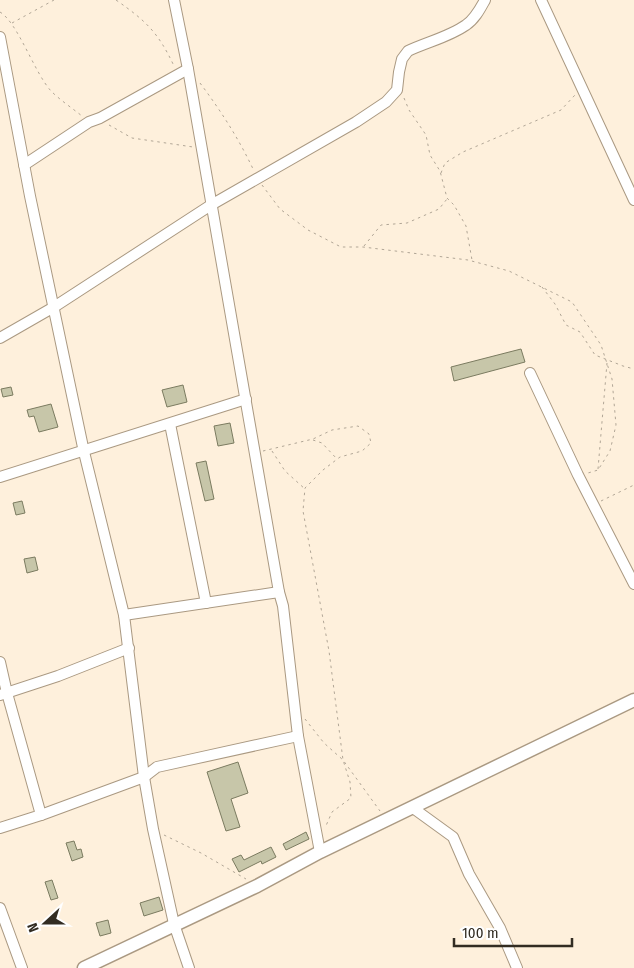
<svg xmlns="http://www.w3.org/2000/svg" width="634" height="968" viewBox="0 0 634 968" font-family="'Fira Sans Condensed',sans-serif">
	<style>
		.building { fill: #c7c6a9; stroke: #7b7b60 }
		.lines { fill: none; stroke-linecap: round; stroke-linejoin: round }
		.minor-casing { stroke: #aa9982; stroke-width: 12 }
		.major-casing { stroke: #aa9982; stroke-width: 15 }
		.path { stroke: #b1a696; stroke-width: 1; stroke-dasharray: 2.5 4; stroke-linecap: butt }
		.minor { stroke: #fff; stroke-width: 10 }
		.major { stroke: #fff; stroke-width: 12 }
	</style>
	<rect width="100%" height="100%" fill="#fef0dc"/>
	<g class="building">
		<polygon points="521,349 525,362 454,381 451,367"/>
		<polygon points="183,385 187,402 167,407 162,390"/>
		<polygon points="11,387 13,395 3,397 1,389"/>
		<polygon points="51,404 58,427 39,432 34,416 29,417 27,410"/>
		<polygon points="230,423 234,443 218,446 214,426"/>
		<polygon points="206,461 214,499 205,501 196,463"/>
		<polygon points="22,501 25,513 16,515 13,503"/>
		<polygon points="35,557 38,570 27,573 24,559"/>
		<polygon points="238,762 248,793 231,799 240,827 226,831 207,772"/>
		<polygon points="306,832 309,839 286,850 283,844"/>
		<polygon points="74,841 77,850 81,849 83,857 72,861 66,843"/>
		<polygon points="271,847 276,857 262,864 261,861 239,872 232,859 241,855 244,860"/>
		<polygon points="52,880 58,898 51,900 45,882"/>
		<polygon points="159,897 163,910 144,916 140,903"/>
		<polygon points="108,920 111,933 100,936 96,923"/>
	</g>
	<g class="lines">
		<defs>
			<g id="minor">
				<polyline points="174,0 188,69 279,592 283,606 298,736 320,852"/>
				<polyline points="541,0 634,200"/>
				<polyline points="0,37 30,196 84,452 124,615 144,777 153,829 174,924 189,968"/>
				<polyline points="24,165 89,122 100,118 188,69"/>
				<path d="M0,338L54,307L211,205L356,122L386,102L397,90L399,72L402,59L408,51C427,42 449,37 466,25C475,19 480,9 485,0"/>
				<polyline points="530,373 578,475 634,584"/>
				<polyline points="170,424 206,603"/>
				<polyline points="0,477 246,399"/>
				<polyline points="124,615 279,592"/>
				<polyline points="0,662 7,693 41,815 0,828"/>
				<polyline points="0,695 58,676 129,648"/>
				<polyline points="413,808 453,837 469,874 500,928 517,968"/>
				<polyline points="41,815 144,777 157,767 298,736"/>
				<polyline points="0,908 22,968"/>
			</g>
			<polyline id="major" points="84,968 257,886 320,852 634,700"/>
		</defs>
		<use href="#minor" class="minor-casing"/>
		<use href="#major" class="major-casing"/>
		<g class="path">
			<path d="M116,0C146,21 158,32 174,66"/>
			<path d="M0,12C18,23 34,72 51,91C60,100 72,108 82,116"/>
			<polyline points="12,23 54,0"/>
			<path d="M200,83C221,111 239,139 254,171"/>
			<polyline points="404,98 409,110 426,135 430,155 440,171 447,198 454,205 466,226 472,260"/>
			<polyline points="109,125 132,138 193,147"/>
			<polyline points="441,173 445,163 463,152 561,110 575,95"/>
			<polyline points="262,185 280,209 308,230 341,247 363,247 468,260 509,271 572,302 601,345 612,379 616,425 610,451 598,470 588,473"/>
			<polyline points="364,246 381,225 407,223 439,209 447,199"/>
			<polyline points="542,287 555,304 566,325 580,332 595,355 623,366 634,369"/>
			<polyline points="313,440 322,443 337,459"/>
			<polyline points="263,451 313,439 332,430 358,426 369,434 371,443 362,451 340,457 323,470 305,488 303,511 329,651 343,760 350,782 351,798 332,812 325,828"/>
			<polyline points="272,451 285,471 305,489"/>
			<polyline points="598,469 607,363"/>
			<polyline points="601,501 634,485"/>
			<polyline points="305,719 324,743 343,760 380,811"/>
			<polyline points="164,835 201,853 246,879"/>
		</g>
		<use href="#minor" class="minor"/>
		<use href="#major" class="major"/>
	</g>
	<g transform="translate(45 923) rotate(249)" stroke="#ffffff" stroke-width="4" paint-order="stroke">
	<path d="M0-4L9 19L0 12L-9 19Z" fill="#322c22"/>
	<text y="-8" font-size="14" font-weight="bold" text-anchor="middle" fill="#322c22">N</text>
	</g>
	<path d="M454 938v8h118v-8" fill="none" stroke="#322c22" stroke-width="2.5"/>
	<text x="462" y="938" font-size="15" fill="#322c22" stroke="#ffffff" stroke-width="4" paint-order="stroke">100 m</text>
</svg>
